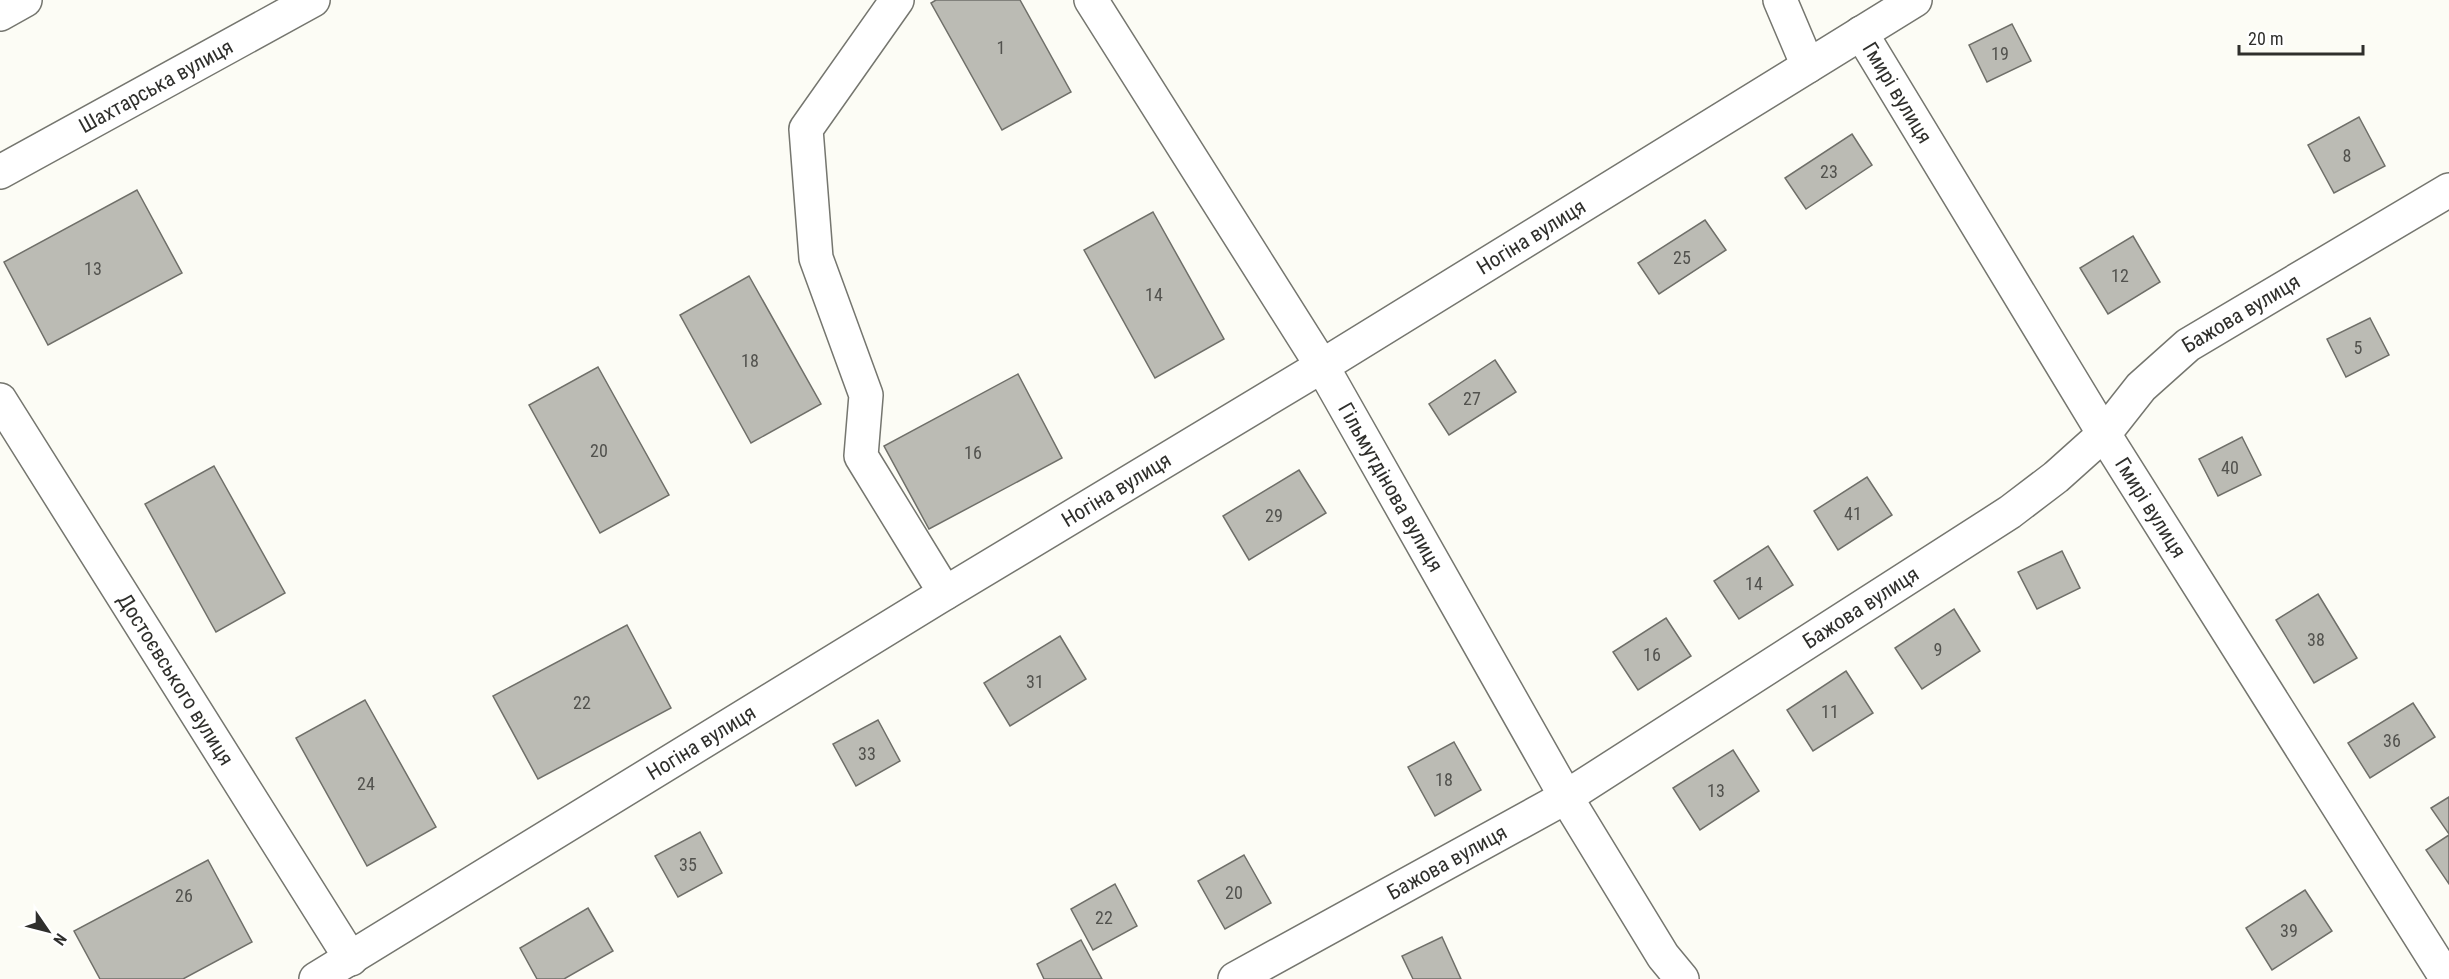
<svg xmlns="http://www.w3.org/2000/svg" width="2449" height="979" viewBox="0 0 2449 979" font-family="'Roboto Condensed',sans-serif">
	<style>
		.building { fill: #bbbbb4; stroke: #6f6f69; stroke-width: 1.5 }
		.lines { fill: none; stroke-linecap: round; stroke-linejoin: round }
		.minor-casing { stroke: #75766f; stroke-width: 36 }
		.minor { stroke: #fff; stroke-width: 33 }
		.labels { text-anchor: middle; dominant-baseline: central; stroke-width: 4.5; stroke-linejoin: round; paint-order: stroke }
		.number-label { font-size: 18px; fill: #52524e }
		.street-label { font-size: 21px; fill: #2f2f2c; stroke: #fff }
	</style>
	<rect width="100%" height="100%" fill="#fcfcf5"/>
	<g class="building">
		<polygon points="936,0 1020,0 1071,92 1002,130 931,3"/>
		<polygon points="2012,24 2031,61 1987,82 1969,45"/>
		<polygon points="2359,117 2385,166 2334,193 2308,145"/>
		<polygon points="1852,134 1872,165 1806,209 1785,178"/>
		<polygon points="137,190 182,273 48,345 4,262"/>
		<polygon points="1153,212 1224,339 1155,378 1084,250"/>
		<polygon points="1705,220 1726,250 1659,294 1638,263"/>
		<polygon points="2133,236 2160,282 2108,314 2080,268"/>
		<polygon points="749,276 821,404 751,443 680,315"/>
		<polygon points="2370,318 2389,355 2346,377 2327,339"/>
		<polygon points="1495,360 1516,392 1449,435 1429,404"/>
		<polygon points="598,367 669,495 600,533 529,405"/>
		<polygon points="1018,374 1062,458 929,529 884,446"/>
		<polygon points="2242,437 2261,475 2218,496 2199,459"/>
		<polygon points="214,466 285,593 216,632 145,504"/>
		<polygon points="1299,470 1326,513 1249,560 1223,516"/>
		<polygon points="1867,477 1892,515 1838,550 1814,511"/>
		<polygon points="1768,546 1793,585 1739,619 1714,581"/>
		<polygon points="2062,551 2080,588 2037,609 2018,572"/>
		<polygon points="2318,594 2357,658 2314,683 2276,620"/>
		<polygon points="1954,609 1980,651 1922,689 1895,648"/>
		<polygon points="1666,618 1691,656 1638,690 1613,652"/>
		<polygon points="627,625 671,708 538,779 493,696"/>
		<polygon points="1060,636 1086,679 1010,726 984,683"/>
		<polygon points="1846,671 1873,713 1813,751 1787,710"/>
		<polygon points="365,700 436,827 367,866 296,738"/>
		<polygon points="2413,703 2435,737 2370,778 2348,743"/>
		<polygon points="878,720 900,761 856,786 833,744"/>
		<polygon points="1454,742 1481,790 1435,816 1408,767"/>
		<polygon points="1733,750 1759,791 1700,830 1673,788"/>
		<polygon points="2449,797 2449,834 2431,808"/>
		<polygon points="700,832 722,873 678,897 655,856"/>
		<polygon points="2449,835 2449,884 2426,850"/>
		<polygon points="1244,855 1271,903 1225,929 1198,881"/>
		<polygon points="208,860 252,942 183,979 100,979 74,931"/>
		<polygon points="1115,884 1137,926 1093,950 1071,909"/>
		<polygon points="2305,890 2332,931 2272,970 2246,928"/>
		<polygon points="588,908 613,951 564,979 537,979 520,948"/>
		<polygon points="1442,937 1461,979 1413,979 1402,956"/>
		<polygon points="1081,940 1102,979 1044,979 1037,964"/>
	</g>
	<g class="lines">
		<defs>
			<g id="minor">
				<polyline points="897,0 806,129 816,258 866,395 861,456 945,593"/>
				<path id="s1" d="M1091,0L1322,366L1566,797L1663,956L1682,979"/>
				<polyline points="1780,0 1808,66"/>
				<polyline points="0,14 25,0"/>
				<path id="s2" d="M1861,33L2104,434L2447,979"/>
				<path id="s3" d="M0,172L313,0"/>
				<path id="s4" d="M0,400L351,959"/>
				<path id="s5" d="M316,979L937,598L1322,366L1915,0"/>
				<path id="s6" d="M1235,979L1566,797L2010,512L2056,477L2104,434L2141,387L2188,345L2449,190"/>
			</g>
		</defs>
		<use href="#minor" class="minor-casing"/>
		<use href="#minor" class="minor"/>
	</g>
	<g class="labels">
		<g class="number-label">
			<text x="1001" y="47">1</text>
			<text x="2000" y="53">19</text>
			<text x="2347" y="155">8</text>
			<text x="1829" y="171">23</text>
			<text x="1682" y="257">25</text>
			<text x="93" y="268">13</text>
			<text x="2120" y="275">12</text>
			<text x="1154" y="294">14</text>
			<text x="2358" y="347">5</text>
			<text x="750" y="360">18</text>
			<text x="1472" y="398">27</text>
			<text x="599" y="450">20</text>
			<text x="973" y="452">16</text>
			<text x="2230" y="467">40</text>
			<text x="1853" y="513">41</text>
			<text x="1274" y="515">29</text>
			<text x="1754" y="583">14</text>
			<text x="2316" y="639">38</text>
			<text x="1938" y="649">9</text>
			<text x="1652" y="654">16</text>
			<text x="1035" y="681">31</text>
			<text x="582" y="702">22</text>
			<text x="1830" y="711">11</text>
			<text x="2392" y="740">36</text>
			<text x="867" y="753">33</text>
			<text x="1444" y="779">18</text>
			<text x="366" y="783">24</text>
			<text x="1716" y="790">13</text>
			<text x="688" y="864">35</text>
			<text x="1234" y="892">20</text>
			<text x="184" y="895">26</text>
			<text x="1104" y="917">22</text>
			<text x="2289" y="930">39</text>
		</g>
		<g class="street-label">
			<text stroke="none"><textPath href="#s3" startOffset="178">Шахтарська вулиця</textPath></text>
			<text stroke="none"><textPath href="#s2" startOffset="70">Гмирі вулиця</textPath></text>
			<text stroke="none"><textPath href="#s5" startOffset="1424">Ногіна вулиця</textPath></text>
			<text stroke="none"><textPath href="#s6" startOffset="1212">Бажова вулиця</textPath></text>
			<text stroke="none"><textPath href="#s1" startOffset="572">Гільмутдінова вулиця</textPath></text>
			<text stroke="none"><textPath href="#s5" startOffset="938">Ногіна вулиця</textPath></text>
			<text stroke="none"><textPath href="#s2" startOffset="556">Гмирі вулиця</textPath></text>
			<text stroke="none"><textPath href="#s6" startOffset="728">Бажова вулиця</textPath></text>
			<text stroke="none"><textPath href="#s4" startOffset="330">Достоєвського вулиця</textPath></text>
			<text stroke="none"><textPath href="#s5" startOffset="452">Ногіна вулиця</textPath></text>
			<text stroke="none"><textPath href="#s6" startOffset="242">Бажова вулиця</textPath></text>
		</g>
	</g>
	<g transform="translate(48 931) rotate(125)" stroke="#ffffff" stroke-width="4.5" paint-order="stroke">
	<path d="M0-4.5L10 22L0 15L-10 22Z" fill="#2f2f2c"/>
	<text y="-9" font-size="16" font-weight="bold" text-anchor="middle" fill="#2f2f2c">N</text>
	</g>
	<path d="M2239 45v9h124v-9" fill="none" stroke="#2f2f2c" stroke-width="3"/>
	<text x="2248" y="45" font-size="18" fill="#2f2f2c" stroke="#ffffff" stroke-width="4.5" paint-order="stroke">20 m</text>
</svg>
